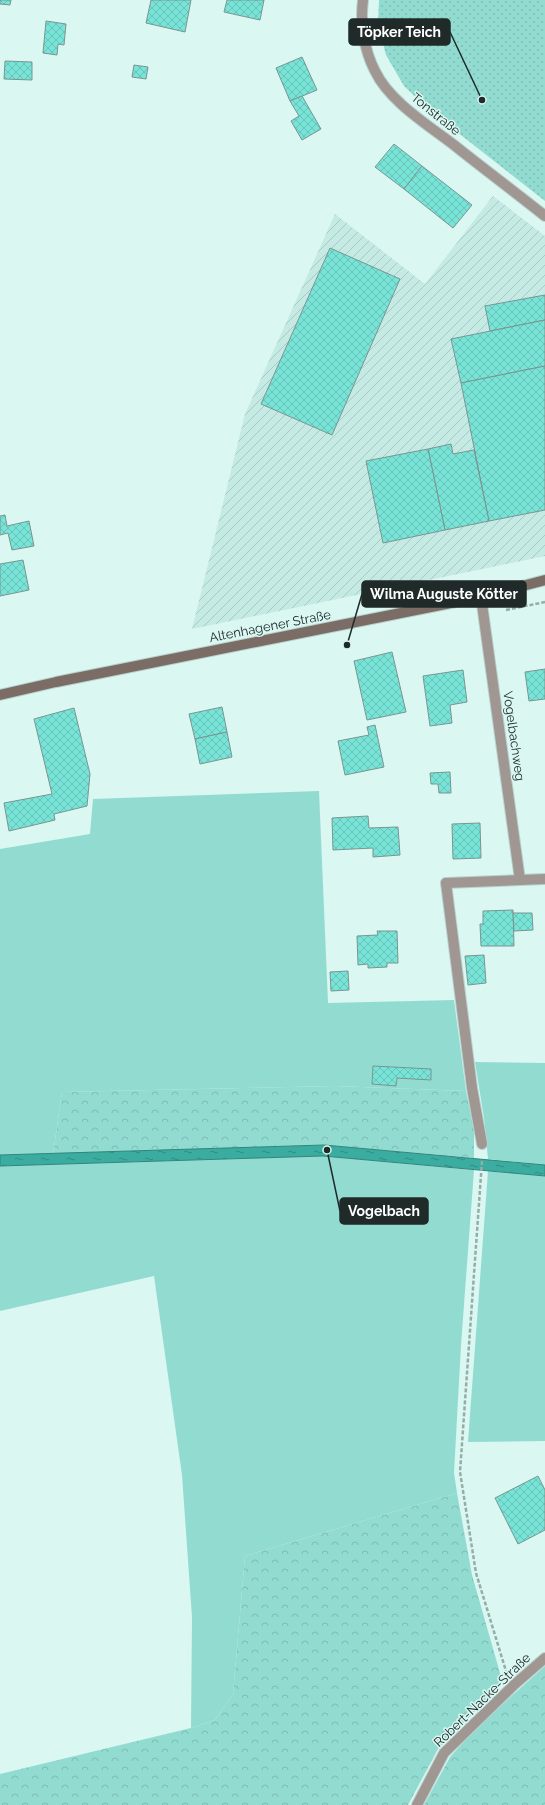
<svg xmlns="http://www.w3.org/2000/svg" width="545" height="1805" viewBox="0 0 545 1805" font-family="Raleway,sans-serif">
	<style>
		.industrial { fill: url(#industrial-furrows) }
		.grass { fill: #92dbd1 }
		.forest { fill: url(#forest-crowns) }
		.park { fill: url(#park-dots) }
		.water { fill: url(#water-ripples); stroke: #33857c }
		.building { fill: url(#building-cross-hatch); stroke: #7a9591 }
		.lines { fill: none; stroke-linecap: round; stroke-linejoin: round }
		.service-casing { stroke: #b9d2ce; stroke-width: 12 }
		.minor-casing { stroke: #b9d2ce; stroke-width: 12 }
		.secondary-casing { stroke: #b9d2ce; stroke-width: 12 }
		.path { stroke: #95aca8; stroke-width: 2.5; stroke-dasharray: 4 2; stroke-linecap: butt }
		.service { stroke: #a19792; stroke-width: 10 }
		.minor { stroke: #a19792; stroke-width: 10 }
		.secondary { stroke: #7b6d66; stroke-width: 10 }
		.labels { text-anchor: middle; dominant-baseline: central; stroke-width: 3; stroke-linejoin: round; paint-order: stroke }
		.street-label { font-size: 13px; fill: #202b29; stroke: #daf7f2 }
		.leader { fill: none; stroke: #202b29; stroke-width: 1.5 }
		.callout-dot { fill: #202b29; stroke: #daf7f2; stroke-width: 1.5 }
		.callout { fill: #202b29; stroke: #202b29; stroke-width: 1.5 }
		.callout-label { font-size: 14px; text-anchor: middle; font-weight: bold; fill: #fff }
	</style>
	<defs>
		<pattern id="industrial-furrows" width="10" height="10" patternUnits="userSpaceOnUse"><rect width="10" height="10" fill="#c5eae4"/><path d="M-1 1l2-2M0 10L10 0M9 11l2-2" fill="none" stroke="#a9c9c4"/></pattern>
		<pattern id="forest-crowns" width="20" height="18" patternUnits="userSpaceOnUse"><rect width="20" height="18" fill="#92dbd1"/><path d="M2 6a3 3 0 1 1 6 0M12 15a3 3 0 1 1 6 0" fill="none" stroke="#7ebcb3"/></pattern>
		<pattern id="park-dots" width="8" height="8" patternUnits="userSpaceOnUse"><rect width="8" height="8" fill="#92dbd1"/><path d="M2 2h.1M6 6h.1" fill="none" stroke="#7ebcb3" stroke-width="1.8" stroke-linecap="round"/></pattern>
		<pattern id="water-ripples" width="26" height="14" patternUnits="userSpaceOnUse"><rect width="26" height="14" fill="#3baca0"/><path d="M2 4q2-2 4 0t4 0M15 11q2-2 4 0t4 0" fill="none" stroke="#318c82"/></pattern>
		<pattern id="building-cross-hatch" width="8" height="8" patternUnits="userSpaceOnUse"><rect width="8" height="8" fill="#78e4d7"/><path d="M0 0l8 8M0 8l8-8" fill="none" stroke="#68c4b9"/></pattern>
	</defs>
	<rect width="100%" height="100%" fill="#daf7f2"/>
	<polygon class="industrial" points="493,196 545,236 545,556 192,629 245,414 335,214 425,284"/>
	<g class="grass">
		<polygon points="319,791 328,1003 454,1000 466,1091 335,1086 62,1092 53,1154 0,1155 0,849 90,834 93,799"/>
		<polygon points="475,1062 545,1063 545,1165 488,1159 484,1118"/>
		<polygon points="323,1156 474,1170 461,1345 454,1473 457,1493 245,1556 233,1694 215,1720 191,1728 192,1617 182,1475 154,1276 0,1311 0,1166"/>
		<polygon points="488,1171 545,1176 545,1441 468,1442"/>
	</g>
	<g class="forest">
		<polygon points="335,1086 466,1091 474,1129 474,1158 324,1145 53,1154 62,1092"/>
		<polygon points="457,1493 472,1575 500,1673 500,1683 497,1689 438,1749 408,1805 0,1805 0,1774 191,1728 215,1720 233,1694 245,1556"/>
		<polygon points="545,1666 545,1805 424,1805 450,1757 476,1728"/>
	</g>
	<polygon class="park" points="379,0 545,0 545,201 429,110 404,86 386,55 378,24"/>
	<polygon class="water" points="324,1145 545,1165 545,1176 323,1156 0,1166 0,1155"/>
	<g class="building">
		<polygon points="0,0 11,0 10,5 0,4"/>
		<polygon points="151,0 191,0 185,32 146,23"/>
		<polygon points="227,0 264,0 260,20 224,12"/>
		<polygon points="46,21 66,24 64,45 58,44 57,55 43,53"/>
		<polygon points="302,57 317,90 290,101 276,68"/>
		<polygon points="5,61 32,62 32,80 4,79"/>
		<polygon points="134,65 148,67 146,79 132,77"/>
		<polygon points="302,96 321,129 302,140 291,121 299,116 290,101"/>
		<polygon points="394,144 422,166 404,189 375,167"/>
		<polygon points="422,166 472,205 453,228 404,189"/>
		<polygon points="330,248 400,279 332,435 261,404"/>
		<polygon points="545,295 545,320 490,331 485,306"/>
		<polygon points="545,320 545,366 461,383 451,339"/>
		<polygon points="545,366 545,510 489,521 461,383"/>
		<polygon points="451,444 453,454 474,450 489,521 445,530 428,449"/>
		<polygon points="428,449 445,530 383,543 366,461"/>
		<polygon points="5,515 7,526 29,521 34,546 12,550 8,533 0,535 0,516"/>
		<polygon points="23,560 29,590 0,596 0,564"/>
		<polygon points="392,652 406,712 367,720 354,661"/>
		<polygon points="545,669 545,699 529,701 525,672"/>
		<polygon points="463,670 467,702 450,705 452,723 430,726 423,676"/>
		<polygon points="222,707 227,732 195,739 189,714"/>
		<polygon points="74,708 90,774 87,806 54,814 55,820 9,831 4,803 52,794 34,719"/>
		<polygon points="375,725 384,767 345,775 338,741 369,735 367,727"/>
		<polygon points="227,732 232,757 200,764 195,739"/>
		<polygon points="450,772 451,793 439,793 438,784 431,784 430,773"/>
		<polygon points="368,816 369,828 398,827 400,855 373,857 373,848 333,850 332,818"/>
		<polygon points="480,823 481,858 453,859 452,824"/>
		<polygon points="513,910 514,946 481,946 480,924 483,924 483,911"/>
		<polygon points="513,913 532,913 533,930 514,931"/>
		<polygon points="377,931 397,931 398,963 387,963 387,967 368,968 368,964 358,965 357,936 378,935"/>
		<polygon points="484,955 486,983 468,985 465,956"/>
		<polygon points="348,971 349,990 331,991 330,972"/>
		<polygon points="373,1066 431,1069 431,1080 397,1078 396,1086 372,1084"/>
		<polygon points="538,1476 545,1490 545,1530 518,1544 495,1498"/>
	</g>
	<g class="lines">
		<defs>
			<polyline id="service" points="446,883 472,1088 482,1144"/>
			<g id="minor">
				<path d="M363,0C360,23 364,50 375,71C389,101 428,125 454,145C484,169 515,192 545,216"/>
				<polyline points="481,597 520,880"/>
				<polyline points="446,883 545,879"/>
				<polyline points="417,1805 444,1753 515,1684 545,1658"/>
			</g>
			<polyline id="secondary" points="0,695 56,682 481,597 545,580"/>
		</defs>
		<use href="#service" class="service-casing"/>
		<use href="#minor" class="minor-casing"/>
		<use href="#secondary" class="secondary-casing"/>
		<g class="path">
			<polyline points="506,610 545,602"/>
			<polyline points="482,1161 460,1472 476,1573 506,1671"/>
		</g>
		<use href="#service" class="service"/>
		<use href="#minor" class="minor"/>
		<use href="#secondary" class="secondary"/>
	</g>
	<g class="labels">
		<g class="street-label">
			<text transform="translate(436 114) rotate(39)">Tonstraße</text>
			<text transform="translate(270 626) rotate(-11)">Altenhagener Straße</text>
			<text transform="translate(514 736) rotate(82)">Vogelbachweg</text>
			<text transform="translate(482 1700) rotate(-44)">Robert-Nacke-Straße</text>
		</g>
	</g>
	<path class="leader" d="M482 100L450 32M347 645L362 594M327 1150L340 1211"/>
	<g class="callout-dot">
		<circle cx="482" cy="100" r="4"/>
		<circle cx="347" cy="645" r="4"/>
		<circle cx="327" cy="1150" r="4"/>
	</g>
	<g class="callout">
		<rect x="349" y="19" width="101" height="26" rx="4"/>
		<rect x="362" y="581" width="164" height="26" rx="4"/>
		<rect x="340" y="1198" width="88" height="26" rx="4"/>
	</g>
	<g class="callout-label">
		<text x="399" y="37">Töpker Teich</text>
		<text x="444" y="599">Wilma Auguste Kötter</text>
		<text x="384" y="1216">Vogelbach</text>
	</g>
</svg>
